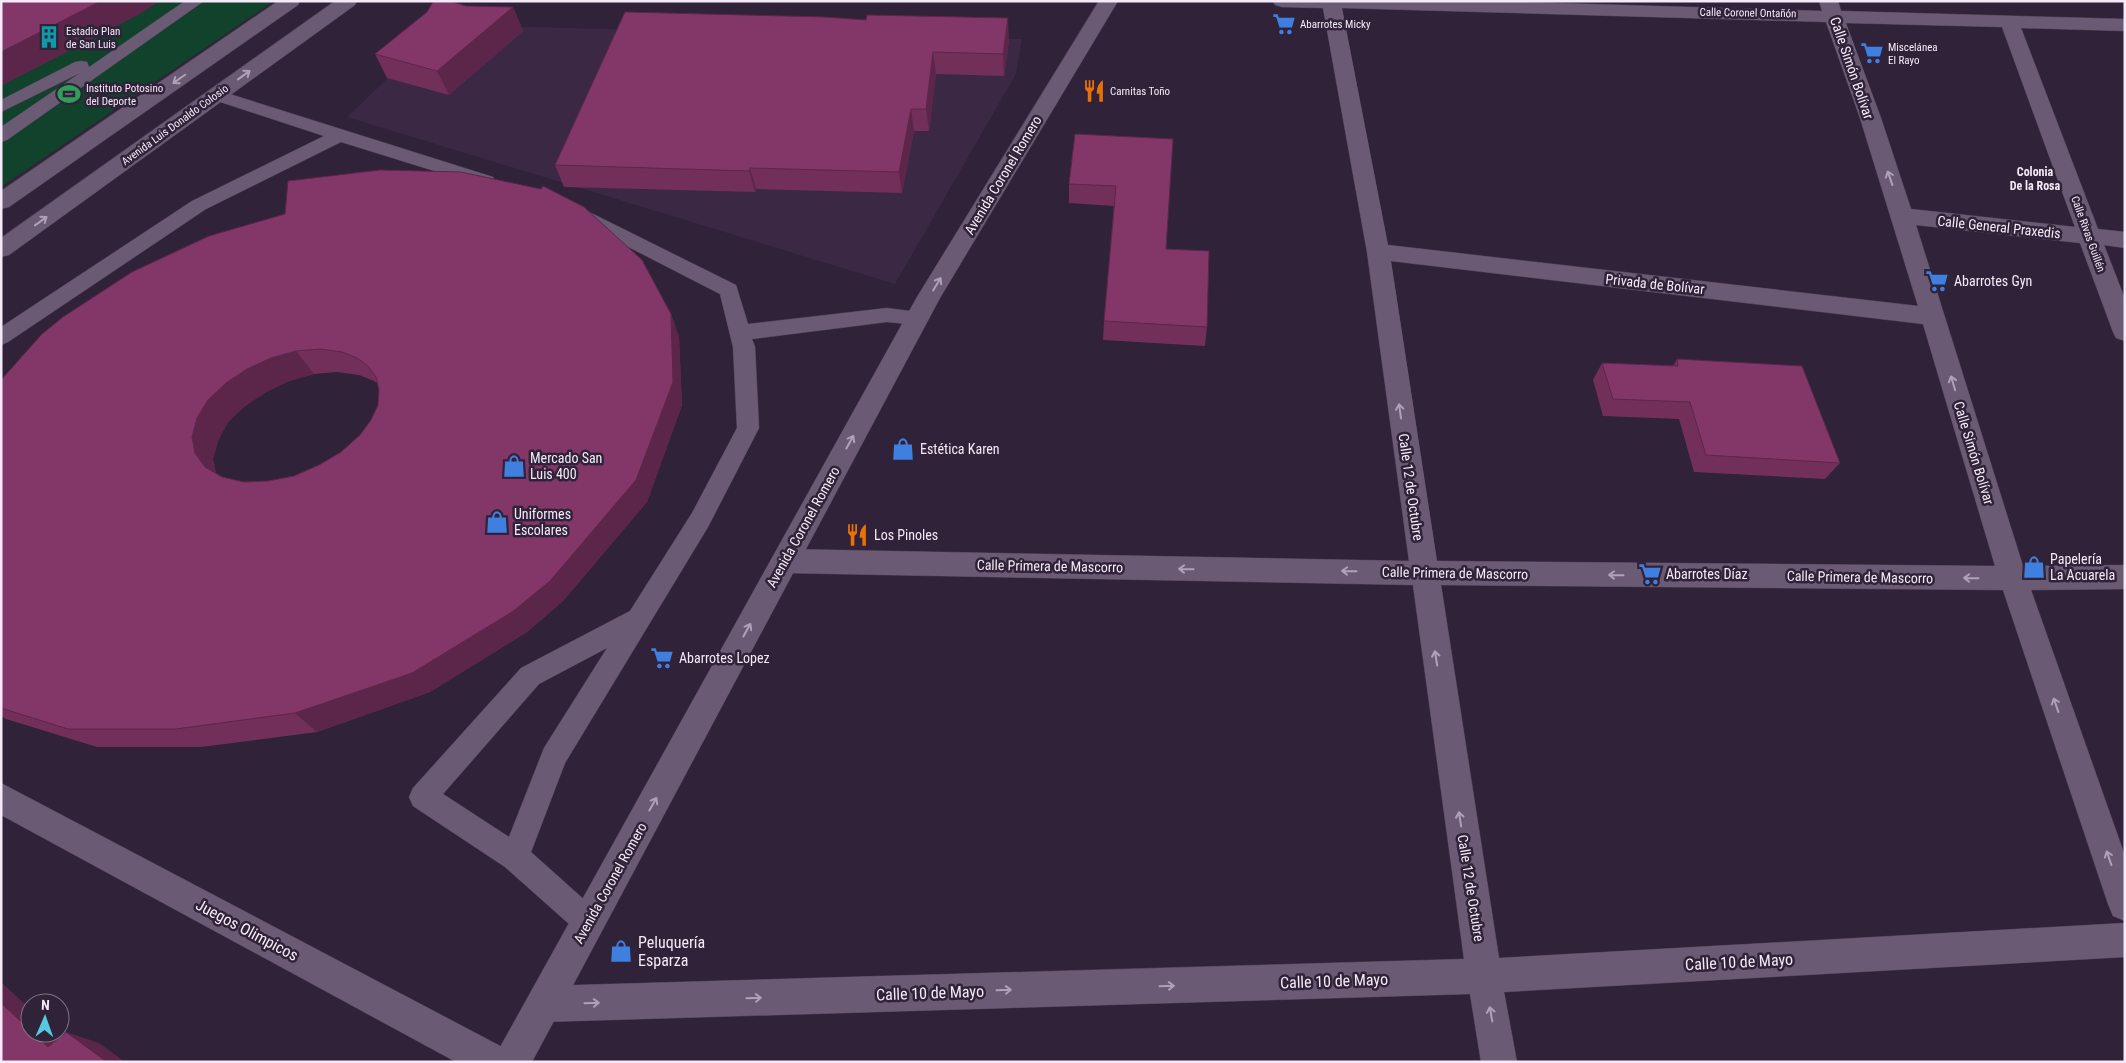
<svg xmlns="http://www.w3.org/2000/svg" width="2126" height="1063" viewBox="0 0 2126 1063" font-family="'Roboto Condensed',sans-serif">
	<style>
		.built { fill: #3b2845 }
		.green { fill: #11422b }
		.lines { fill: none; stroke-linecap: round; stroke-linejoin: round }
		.service-casing { stroke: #4d4053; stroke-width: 1 }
		.pedestrian-casing { stroke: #4d4053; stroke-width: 1 }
		.minor-casing { stroke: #4d4053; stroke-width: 1 }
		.tertiary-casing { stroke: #4d4053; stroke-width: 1 }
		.secondary-casing { stroke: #4d4053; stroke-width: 1 }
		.service { fill: #6b5a74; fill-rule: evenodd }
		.pedestrian { fill: #6b5a74; fill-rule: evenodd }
		.minor { fill: #6b5a74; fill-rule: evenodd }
		.tertiary { fill: #6b5a74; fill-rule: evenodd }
		.secondary { fill: #6b5a74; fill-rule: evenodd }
		.wall { fill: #712f5a; fill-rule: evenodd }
		.shaded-wall { fill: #5c264a }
		.building { fill: #833769; stroke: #5c264a; fill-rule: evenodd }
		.oneway { stroke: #b0a2b6 }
		.labels { text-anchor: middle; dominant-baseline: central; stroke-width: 5; stroke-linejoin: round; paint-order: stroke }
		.far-street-label { font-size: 11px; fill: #f4eaf9; stroke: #302238 }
		.far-poi-label { font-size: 11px; fill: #f4eaf9; stroke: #302238; text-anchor: start }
		.far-neighbourhood-label { font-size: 12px; font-weight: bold; fill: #f4eaf9; stroke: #302238 }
		.street-label { font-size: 14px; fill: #f4eaf9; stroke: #302238 }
		.poi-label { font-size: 14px; fill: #f4eaf9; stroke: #302238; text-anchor: start }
		.near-street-label { font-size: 16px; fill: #f4eaf9; stroke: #302238 }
		.near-poi-label { font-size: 16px; fill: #f4eaf9; stroke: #302238; text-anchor: start }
	</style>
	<rect width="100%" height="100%" fill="#302238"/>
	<polygon class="built" points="444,25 1022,39 1016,74 895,284 347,117"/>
	<polygon class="green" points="1,1 274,1 1,187"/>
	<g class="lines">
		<defs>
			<g id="service">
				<polygon points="185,1 204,1 7,140 1,142 1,127 80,73 1,112 1,100 75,62 81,61 87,62 89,67"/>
				<polygon points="217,90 493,177 495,181 493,185 486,187 341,142 206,209 8,342 1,345 1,327 192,201 324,136 211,99 208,95 211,91"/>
				<path d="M577,206L736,285L748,324L887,308L925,313L928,318L925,323L918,325L887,322L752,339L755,347L759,428L708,527L565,763L531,852L598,912L603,922L598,932L588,937L578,932L505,867L413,806L409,797L413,788L521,668L630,611L692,513L737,428L733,347L720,294L570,217L567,212L570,207ZM607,648L544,748L509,837L443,794L539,684Z"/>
			</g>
			<polygon id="pedestrian" points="1,783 506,1049 511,1062 456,1062 1,815"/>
			<path id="minor" d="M1273,1H1491L1822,11L1819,1H1838L1841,11L2125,19V31L2021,28L2098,229L2125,232V248L2104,245L2125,299V341L2116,338L2113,332L2080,243L1916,225L2023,566L2125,565V589L2031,590L2125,856V921L2113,916L2108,904L2003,590L1441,585L1499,958L2125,923V957L1504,992L1517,1062H1481L1470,994L543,1022L531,1016L525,1004L531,992L543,986L1464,959L1413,585L785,573L775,569L771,561L775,553L785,549L1409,561L1367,252L1323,8L1282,7L1275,5ZM1342,8L1826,22L1860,118L1918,306L1388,245ZM1846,23L2002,27L2075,227L1911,209L1881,118ZM1391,261L1923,324L1995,566L1437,561Z"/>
			<g id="tertiary">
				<polygon points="278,1 300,1 298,5 9,207 1,209 1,191"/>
				<polygon points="335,1 357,1 355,5 9,255 1,257 1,238"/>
			</g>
			<polygon id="secondary" points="1099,1 1118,1 940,298 532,1062 494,1062 499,1049 917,297"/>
		</defs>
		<use href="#service" class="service-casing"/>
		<use href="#pedestrian" class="pedestrian-casing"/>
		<use href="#minor" class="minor-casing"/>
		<use href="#tertiary" class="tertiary-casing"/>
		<use href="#secondary" class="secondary-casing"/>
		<use href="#service" class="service"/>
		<use href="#pedestrian" class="pedestrian"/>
		<use href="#minor" class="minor"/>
		<use href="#tertiary" class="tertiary"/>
		<use href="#secondary" class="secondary"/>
	</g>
	<g class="wall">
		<polygon points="513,7 523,31 449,95 387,78 375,54"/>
		<polygon points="625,12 1009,40 1004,76 936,74 929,131 914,131 902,193 756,189 755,192 564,187 555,165"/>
		<polygon points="1075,134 1166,249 1207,327 1205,346 1103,340 1104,321 1114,206 1069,203 1069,184"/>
		<path d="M671,314L679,337L682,405L647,502L563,601L527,632L430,692L317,732L201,747H97L6,719L1,716V380ZM337,372L359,375L374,381L378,384L379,390L378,405L371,420L360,435L341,452L319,465L294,476L268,481L244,482L222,477L216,473L213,459L218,441L228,422L245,406L266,392L289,381L314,374Z"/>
		<polygon points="1677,359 1840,463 1825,479 1694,472 1679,419 1603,416 1593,380 1602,363 1673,366"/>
	</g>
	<g class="shaded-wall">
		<polygon points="101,1 160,1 138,15 1,86 1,52"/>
		<polygon points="513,7 523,31 449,95 437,71"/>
		<polygon points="1008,18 1009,40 1004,76 1003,54"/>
		<polygon points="933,52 936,74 929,131 926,109"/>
		<polygon points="911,109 914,131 902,193 899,172"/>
		<polygon points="750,168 756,189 755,192 749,171"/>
		<polygon points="671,314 679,337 682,405 647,502 563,601 527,632 430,692 317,732 295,713"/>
		<polygon points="296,351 314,374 289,381 266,392 245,406 228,422 218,441 213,459 216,476 205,467 195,453 192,437 197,418 208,400 226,383 247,369 271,358"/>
		<polygon points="1,982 30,1009 30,1030 1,1003"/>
		<polygon points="66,1032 99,1043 125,1062 107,1062"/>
		<polygon points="33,1033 55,1033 81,1058 48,1047"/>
	</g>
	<g class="building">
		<polygon points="1,1 101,1 1,52"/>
		<polygon points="433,2 453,2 466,6 513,7 437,71 375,54 427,12"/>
		<polygon points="625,12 825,17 866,20 867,15 1008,18 1003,54 933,52 926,109 911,109 899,172 750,168 749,171 555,165"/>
		<polygon points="1075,134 1173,139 1166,249 1209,251 1207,327 1104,321 1116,186 1069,184"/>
		<path d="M380,170L461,172L541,189L543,186L584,207L642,260L671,314L673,382L636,480L550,581L512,612L412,673L295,713L176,729H68L1,708V380L42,334L63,317L132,272L209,236L285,214L288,181ZM320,349L342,352L357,358L368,366L376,377L379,390L378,405L371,420L360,435L341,452L319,465L294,476L268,481L244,482L222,477L205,467L195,453L192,437L197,418L208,400L226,383L247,369L271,358L296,351Z"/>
		<polygon points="1677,359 1802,366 1840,463 1706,455 1690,402 1613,399 1602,363 1678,366"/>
		<polygon points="1,1003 30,1030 30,1033 33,1033 48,1047 66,1032 107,1062 1,1062"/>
	</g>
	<defs><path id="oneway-shaft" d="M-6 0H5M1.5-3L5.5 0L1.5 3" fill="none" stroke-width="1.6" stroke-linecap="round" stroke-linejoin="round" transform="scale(1.25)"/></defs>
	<g class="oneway">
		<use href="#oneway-shaft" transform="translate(244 75) rotate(-36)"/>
		<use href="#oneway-shaft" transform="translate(179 79) rotate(145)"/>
		<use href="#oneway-shaft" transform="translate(1890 178) rotate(-109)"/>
		<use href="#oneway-shaft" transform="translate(41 221) rotate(-36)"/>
		<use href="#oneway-shaft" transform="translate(937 284) rotate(-59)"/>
		<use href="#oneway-shaft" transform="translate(1953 383) rotate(-107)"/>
		<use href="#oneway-shaft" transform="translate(1400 411) rotate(-98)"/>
		<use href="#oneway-shaft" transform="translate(850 442) rotate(-61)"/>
		<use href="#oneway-shaft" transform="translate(1186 569) rotate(-179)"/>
		<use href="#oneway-shaft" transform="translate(1349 571) rotate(-179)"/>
		<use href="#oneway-shaft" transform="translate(1616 575) rotate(-179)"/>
		<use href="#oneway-shaft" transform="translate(1971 578) rotate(-179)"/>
		<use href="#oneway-shaft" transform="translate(747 630) rotate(-61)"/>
		<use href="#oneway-shaft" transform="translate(1436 658) rotate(-99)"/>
		<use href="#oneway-shaft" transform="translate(2056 705) rotate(-109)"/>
		<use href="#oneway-shaft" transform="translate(653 804) rotate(-61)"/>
		<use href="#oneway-shaft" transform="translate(1460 819) rotate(-99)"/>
		<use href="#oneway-shaft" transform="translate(2109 858) rotate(-109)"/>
		<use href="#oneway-shaft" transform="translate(1167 986) rotate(-2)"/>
		<use href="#oneway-shaft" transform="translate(1004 990) rotate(-2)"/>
		<use href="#oneway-shaft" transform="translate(754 998) rotate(-2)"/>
		<use href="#oneway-shaft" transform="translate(592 1003) rotate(-2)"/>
		<use href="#oneway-shaft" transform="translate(1491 1014) rotate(-100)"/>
	</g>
	<defs>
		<symbol id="supermarket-bare" viewBox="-9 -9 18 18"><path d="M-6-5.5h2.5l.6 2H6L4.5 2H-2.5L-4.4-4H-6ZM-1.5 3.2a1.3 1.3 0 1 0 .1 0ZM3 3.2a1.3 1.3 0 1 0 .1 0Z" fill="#3f7fe0" stroke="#302238" stroke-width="2.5" paint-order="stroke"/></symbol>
		<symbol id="building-bare" viewBox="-9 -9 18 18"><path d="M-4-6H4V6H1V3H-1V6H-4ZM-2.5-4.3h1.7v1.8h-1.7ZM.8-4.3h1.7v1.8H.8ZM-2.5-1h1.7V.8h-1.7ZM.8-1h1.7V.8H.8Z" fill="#0f9aa8" stroke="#302238" stroke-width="2.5" paint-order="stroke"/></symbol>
		<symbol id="restaurant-bare" viewBox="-9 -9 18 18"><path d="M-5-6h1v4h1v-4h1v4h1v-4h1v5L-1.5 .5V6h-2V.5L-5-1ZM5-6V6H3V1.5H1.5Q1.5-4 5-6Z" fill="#e8710a" stroke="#302238" stroke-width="2.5" paint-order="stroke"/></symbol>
		<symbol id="stadium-bare" viewBox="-9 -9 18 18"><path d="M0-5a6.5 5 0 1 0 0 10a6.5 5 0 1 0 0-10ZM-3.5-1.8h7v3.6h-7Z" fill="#2e9e5b" stroke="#302238" stroke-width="2.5" paint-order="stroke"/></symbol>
		<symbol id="shop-bare" viewBox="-9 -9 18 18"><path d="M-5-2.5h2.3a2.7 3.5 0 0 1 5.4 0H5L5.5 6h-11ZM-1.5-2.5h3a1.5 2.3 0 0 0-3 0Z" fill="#3f7fe0" stroke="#302238" stroke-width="2.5" paint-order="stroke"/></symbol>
	</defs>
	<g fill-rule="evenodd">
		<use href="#supermarket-bare" x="1268" y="8" width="32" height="32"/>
		<use href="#building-bare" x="33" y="21" width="32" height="32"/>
		<use href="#supermarket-bare" x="1856" y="37" width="32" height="32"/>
		<use href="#restaurant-bare" x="1078" y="75" width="32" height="32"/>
		<use href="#stadium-bare" x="53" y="78" width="32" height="32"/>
		<use href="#supermarket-bare" x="1921" y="265" width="32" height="32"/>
		<use href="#shop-bare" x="887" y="433" width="32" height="32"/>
		<use href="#shop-bare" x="498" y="450" width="32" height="32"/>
		<use href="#shop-bare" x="481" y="506" width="32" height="32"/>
		<use href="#restaurant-bare" x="841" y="519" width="32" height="32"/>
		<use href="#shop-bare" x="2018" y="551" width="32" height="32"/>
		<use href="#supermarket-bare" x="1634" y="558" width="32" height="32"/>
		<use href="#supermarket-bare" x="646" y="642" width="32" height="32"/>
		<use href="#shop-bare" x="605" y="935" width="32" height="32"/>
	</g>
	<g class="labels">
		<g class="far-street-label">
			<text transform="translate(1748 13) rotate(1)">Calle Coronel Ontañón</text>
			<text transform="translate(175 125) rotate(-36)">Avenida Luis Donaldo Colosio</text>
			<text transform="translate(2088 234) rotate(70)">Calle Rivas Guillén</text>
		</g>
		<g class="far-poi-label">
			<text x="1300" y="24">Abarrotes Micky</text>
			<text x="66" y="31">Estadio Plan<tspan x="66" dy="13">de San Luis</tspan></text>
			<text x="1888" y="47">Miscelánea<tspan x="1888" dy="13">El Rayo</tspan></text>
			<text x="86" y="88">Instituto Potosino<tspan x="86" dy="13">del Deporte</tspan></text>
			<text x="1110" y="91">Carnitas Toño</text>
		</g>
		<g class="far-neighbourhood-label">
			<text x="2035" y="172">Colonia<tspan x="2035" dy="14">De la Rosa</tspan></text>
		</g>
		<g class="street-label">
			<text transform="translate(1852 68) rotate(71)">Calle Simón Bolívar</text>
			<text transform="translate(1003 175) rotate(-59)">Avenida Coronel Romero</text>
			<text transform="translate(1999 227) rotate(6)">Calle General Praxedis</text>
			<text transform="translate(1655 284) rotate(6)">Privada de Bolívar</text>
			<text transform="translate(1974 453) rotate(73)">Calle Simón Bolívar</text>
			<text transform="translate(1411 487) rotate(82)">Calle 12 de Octubre</text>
			<text transform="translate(803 527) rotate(-61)">Avenida Coronel Romero</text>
			<text transform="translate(1050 566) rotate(1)">Calle Primera de Mascorro</text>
			<text transform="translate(1455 573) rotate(1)">Calle Primera de Mascorro</text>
			<text transform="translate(1860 577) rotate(1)">Calle Primera de Mascorro</text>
			<text transform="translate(610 883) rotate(-61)">Avenida Coronel Romero</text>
			<text transform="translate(1471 888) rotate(81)">Calle 12 de Octubre</text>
		</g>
		<g class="poi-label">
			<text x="1954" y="281">Abarrotes Gyn</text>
			<text x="920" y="449">Estética Karen</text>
			<text x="530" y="458">Mercado San<tspan x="530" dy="16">Luis 400</tspan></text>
			<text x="514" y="514">Uniformes<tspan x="514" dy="16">Escolares</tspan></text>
			<text x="874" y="535">Los Pinoles</text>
			<text x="2050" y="559">Papelería<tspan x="2050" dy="16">La Acuarela</tspan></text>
			<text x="1666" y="574">Abarrotes Díaz</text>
			<text x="679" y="658">Abarrotes Lopez</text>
		</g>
		<g class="near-street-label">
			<text transform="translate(247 930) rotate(28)">Juegos Olimpicos</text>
			<text transform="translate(1739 962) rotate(-3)">Calle 10 de Mayo</text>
			<text transform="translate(1334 981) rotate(-2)">Calle 10 de Mayo</text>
			<text transform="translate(930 993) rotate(-2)">Calle 10 de Mayo</text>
		</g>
		<g class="near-poi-label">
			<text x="638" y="942">Peluquería<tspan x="638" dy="18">Esparza</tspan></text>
		</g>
	</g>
	<rect width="2126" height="1063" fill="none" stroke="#f4eaf9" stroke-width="5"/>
	<g transform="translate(45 1018) rotate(2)"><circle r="24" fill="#302238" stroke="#7e7285"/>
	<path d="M0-4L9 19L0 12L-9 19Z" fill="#56c9e0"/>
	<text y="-8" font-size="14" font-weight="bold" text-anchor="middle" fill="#f4eaf9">N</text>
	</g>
</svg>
